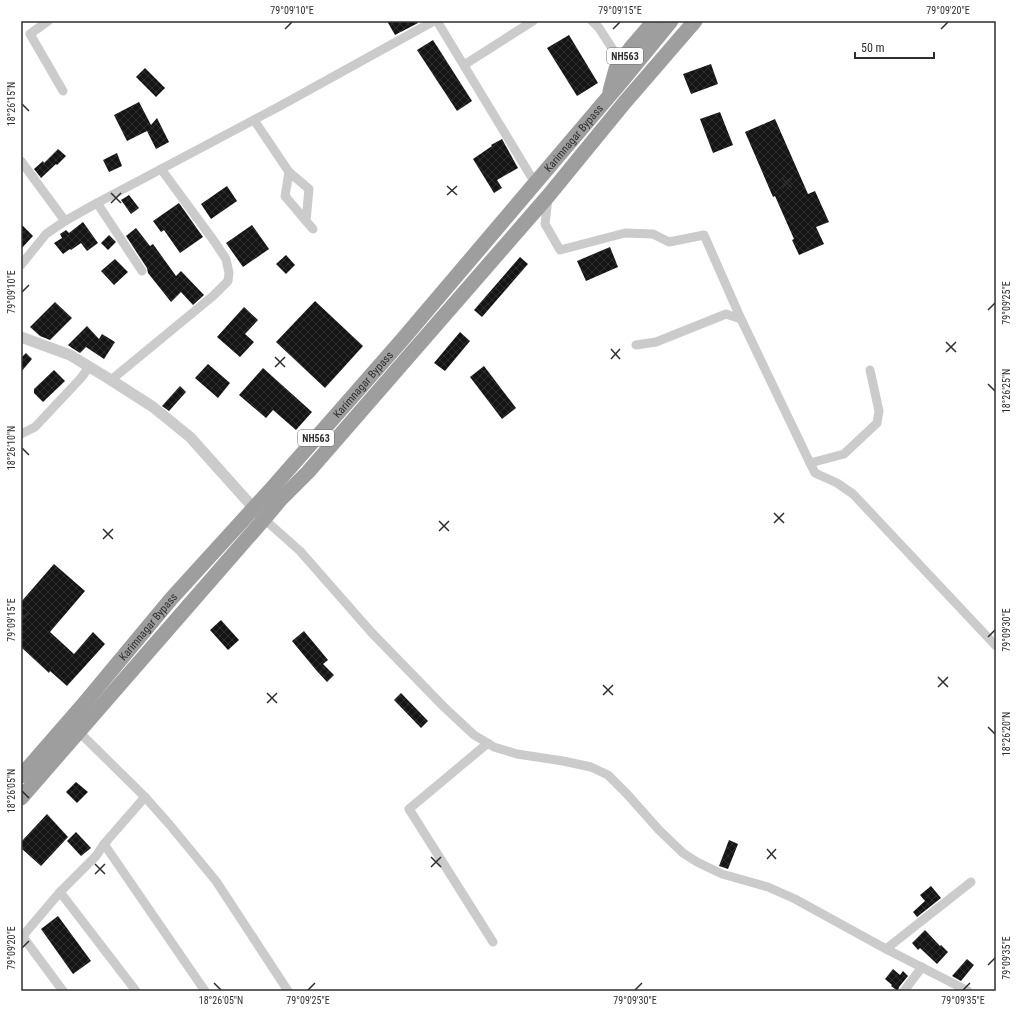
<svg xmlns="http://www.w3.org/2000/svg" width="1017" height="1012" viewBox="0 0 1017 1012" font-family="'Roboto Condensed',sans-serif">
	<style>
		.building { fill: url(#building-cross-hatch) }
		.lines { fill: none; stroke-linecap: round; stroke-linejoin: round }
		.minor { stroke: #cbcbcb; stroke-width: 9 }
		.tertiary { stroke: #cbcbcb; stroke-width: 11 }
		.trunk { stroke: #9e9e9e; stroke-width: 15 }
		.ticks { fill: none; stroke: #2e2e2e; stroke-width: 1.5 }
		.labels { text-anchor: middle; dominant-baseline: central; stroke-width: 4; stroke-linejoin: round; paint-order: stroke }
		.shield { fill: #fff; stroke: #6d6d6d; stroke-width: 1 }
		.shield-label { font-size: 10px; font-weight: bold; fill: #2e2e2e }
		.street-label { font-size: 11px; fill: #2e2e2e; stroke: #fff }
		.neatline { fill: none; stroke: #2e2e2e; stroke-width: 1.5 }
		.ticks-label { font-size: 10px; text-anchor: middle; fill: #2e2e2e }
	</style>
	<defs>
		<pattern id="building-cross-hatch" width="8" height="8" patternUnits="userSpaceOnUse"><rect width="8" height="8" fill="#151515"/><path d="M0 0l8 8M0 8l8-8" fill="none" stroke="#2f2f2f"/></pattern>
	</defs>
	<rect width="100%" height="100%" fill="#fff"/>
	<g class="building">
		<polygon points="387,21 417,21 418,23 395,35"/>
		<polygon points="569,35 598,83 577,96 547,48"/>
		<polygon points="433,40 472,101 457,111 417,50"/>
		<polygon points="711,64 718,84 691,94 683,74"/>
		<polygon points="145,68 165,88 156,97 136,77"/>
		<polygon points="139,102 151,125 157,118 169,142 156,149 147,131 127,141 114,115"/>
		<polygon points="720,112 733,145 713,153 700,119"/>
		<polygon points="775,119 808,194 815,191 829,222 816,227 824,244 799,255 792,240 794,239 775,196 773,197 745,132"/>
		<polygon points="502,139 518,168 497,180 502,188 494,193 473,159 492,146 491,145"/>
		<polygon points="58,149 66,156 57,165 56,164 41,178 34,169 43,161 44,163"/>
		<polygon points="117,153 122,166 109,172 103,160"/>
		<polygon points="227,186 237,201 211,219 201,204"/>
		<polygon points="129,195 139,208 131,214 121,200"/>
		<polygon points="179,203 203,237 180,253 164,230 161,232 153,221"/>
		<polygon points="83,222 98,243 87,251 81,243 71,250 70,249 63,254 54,243 62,238 60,234 66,230 69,233"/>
		<polygon points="21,224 33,236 21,249"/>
		<polygon points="252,225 269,249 243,267 226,243"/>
		<polygon points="136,228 150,246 153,244 176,276 181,271 204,295 193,305 181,292 171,302 148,273 147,268 126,236"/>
		<polygon points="109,235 116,242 108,250 101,243"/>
		<polygon points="610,247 618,267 586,281 577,261"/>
		<polygon points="286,255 295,265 286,274 276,264"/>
		<polygon points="520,257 528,264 482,317 474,310"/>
		<polygon points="115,259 128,272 114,285 101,271"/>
		<polygon points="315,301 363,346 325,388 276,342"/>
		<polygon points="55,302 72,318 50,340 40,336 30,327"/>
		<polygon points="244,307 258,320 245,334 254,342 240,357 217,337"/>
		<polygon points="87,326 99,339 102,334 115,342 104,359 86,347 80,353 72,348 68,345"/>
		<polygon points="460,332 470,341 445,371 434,363"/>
		<polygon points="26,353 32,359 21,372 21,358"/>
		<polygon points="208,364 230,383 218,398 195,378"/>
		<polygon points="484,366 516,408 502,419 470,377"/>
		<polygon points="263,368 312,412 296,430 273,410 266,418 239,395"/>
		<polygon points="54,370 65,381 43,402 34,393 34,389"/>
		<polygon points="180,386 186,392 169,411 162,406"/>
		<polygon points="54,564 85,591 50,632 74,654 93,632 105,644 67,686 50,671 49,673 21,647 21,602"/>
		<polygon points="221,620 239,640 228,650 210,630"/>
		<polygon points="304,631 328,660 323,664 334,675 327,682 316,670 292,641"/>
		<polygon points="401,693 428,721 421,728 394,700"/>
		<polygon points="76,782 88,792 77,803 66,792"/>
		<polygon points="47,814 68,837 41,866 21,848 21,842"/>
		<polygon points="76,832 91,848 81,856 67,841"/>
		<polygon points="729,840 738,844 728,869 719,866"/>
		<polygon points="931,886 941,898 917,917 913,912 925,901 920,895"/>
		<polygon points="58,916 91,961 73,974 41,929"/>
		<polygon points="925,930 940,946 941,945 948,952 937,964 920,948 918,950 912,943"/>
		<polygon points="967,959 974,965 961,981 952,976"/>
		<polygon points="893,969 900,975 903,971 908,976 899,987 898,991 891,986 892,985 885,979"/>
	</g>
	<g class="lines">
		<g class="minor">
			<polyline points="48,21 30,34 63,91"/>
			<polyline points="437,21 535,183"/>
			<polyline points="592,21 599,28 621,62"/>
			<polyline points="464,65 533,21"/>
			<polyline points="254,120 289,172"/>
			<polyline points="21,161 65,221"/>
			<polyline points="548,198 545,224 560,250 625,233 653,234 669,242 704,235 741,319 810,463 844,454 877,423 879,411 870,370"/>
			<polyline points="97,203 280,106 434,21"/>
			<polyline points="306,221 285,196 289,172 309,189 306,221 313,229"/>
			<polyline points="21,265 46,234 65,221 97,203 142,271"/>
			<polyline points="636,345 656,342 726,314 741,319"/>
			<polyline points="111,380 213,296 228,281 229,273 226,259 214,241 161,169"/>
			<polyline points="21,434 35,427 81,378 89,367"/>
			<polyline points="810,463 815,473 837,483 853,494 996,646"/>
			<polyline points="264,519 300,551 372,633 444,707 474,735 494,747 517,754 563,761 591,767 608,775 627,794 659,830 683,853 697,862 722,874 768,887 795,899 886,949 968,991"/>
			<polyline points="488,743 409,809 493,942"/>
			<polyline points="145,797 169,824 216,881 288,991"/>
			<polyline points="104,844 205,991"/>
			<polyline points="60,892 136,991"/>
			<polyline points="23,937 63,991"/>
			<polyline points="21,938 60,892 96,856 104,844 145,797 79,732"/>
			<polyline points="886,949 971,882"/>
			<polyline points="904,991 922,967"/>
		</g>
		<polyline class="tertiary" points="21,337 70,355 111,380 153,407 190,437 258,513"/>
		<g class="trunk">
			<polyline points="610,91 616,69 630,49 654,21"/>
			<path id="s1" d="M21,776L82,706L171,599L273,487L402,340L622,81L671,21"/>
			<polyline points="21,798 264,519 281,499 308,472 549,195 625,102 695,21"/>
		</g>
	</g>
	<path class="ticks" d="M285,29L292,22M613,29L620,22M941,29L948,22M22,104L29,111M782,178L792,188M447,186L457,195M782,188L792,178M111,193L121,203M447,195L457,186M111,203L121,193M22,292L29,285M988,310L995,303M946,342L956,352M611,349L620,359M946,352L956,342M275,357L285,367M611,359L620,349M275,367L285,357M988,384L995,391M22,448L29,455M774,513L784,523M439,521L449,531M774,523L784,513M103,529L113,539M439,531L449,521M103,539L113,529M22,620L29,613M988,637L995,630M938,677L948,687M603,685L613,695M938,687L948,677M267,693L277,703M603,695L613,685M267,703L277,693M988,727L995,734M22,791L29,798M767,849L776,859M431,857L441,867M767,859L776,849M95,864L105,874M431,867L441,857M95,874L105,864M22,948L29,941M988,965L995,958M214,983L221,990M308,990L315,983M635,990L642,983M963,990L970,983"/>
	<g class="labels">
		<g class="shield">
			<rect x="607" y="48" width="36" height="16" rx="3"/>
			<rect x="298" y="430" width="36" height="16" rx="3"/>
		</g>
		<g class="shield-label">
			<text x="625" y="56">NH563</text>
			<text x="316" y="438">NH563</text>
		</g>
		<g class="street-label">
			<text stroke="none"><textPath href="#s1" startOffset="844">Karimnagar Bypass</textPath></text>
			<text stroke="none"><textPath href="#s1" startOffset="520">Karimnagar Bypass</textPath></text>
			<text stroke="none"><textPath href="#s1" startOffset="196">Karimnagar Bypass</textPath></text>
		</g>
	</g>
	<rect width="1017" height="1012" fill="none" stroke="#ffffff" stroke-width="44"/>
	<path d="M855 52v6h79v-6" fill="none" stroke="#2e2e2e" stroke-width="2"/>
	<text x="861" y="52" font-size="12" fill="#2e2e2e" stroke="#ffffff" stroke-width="3" paint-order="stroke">50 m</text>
	<rect x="22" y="22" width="973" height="968" class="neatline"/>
	<g class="ticks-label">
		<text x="292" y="14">79°09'10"E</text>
		<text x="620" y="14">79°09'15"E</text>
		<text x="948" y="14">79°09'20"E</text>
		<text transform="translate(11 104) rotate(-90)" y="4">18°26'15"N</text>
		<text transform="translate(11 292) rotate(-90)" y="4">79°09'10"E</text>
		<text transform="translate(1006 303) rotate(-90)" y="4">79°09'25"E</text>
		<text transform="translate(1006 391) rotate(-90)" y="4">18°26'25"N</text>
		<text transform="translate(11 448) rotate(-90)" y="4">18°26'10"N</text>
		<text transform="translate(11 620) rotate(-90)" y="4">79°09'15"E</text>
		<text transform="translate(1006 630) rotate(-90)" y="4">79°09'30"E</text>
		<text transform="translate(1006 734) rotate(-90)" y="4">18°26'20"N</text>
		<text transform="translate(11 791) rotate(-90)" y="4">18°26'05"N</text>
		<text transform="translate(11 948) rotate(-90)" y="4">79°09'20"E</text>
		<text transform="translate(1006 958) rotate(-90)" y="4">79°09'35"E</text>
		<text x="221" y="1004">18°26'05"N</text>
		<text x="308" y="1004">79°09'25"E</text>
		<text x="635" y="1004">79°09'30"E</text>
		<text x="963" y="1004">79°09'35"E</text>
	</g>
</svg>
